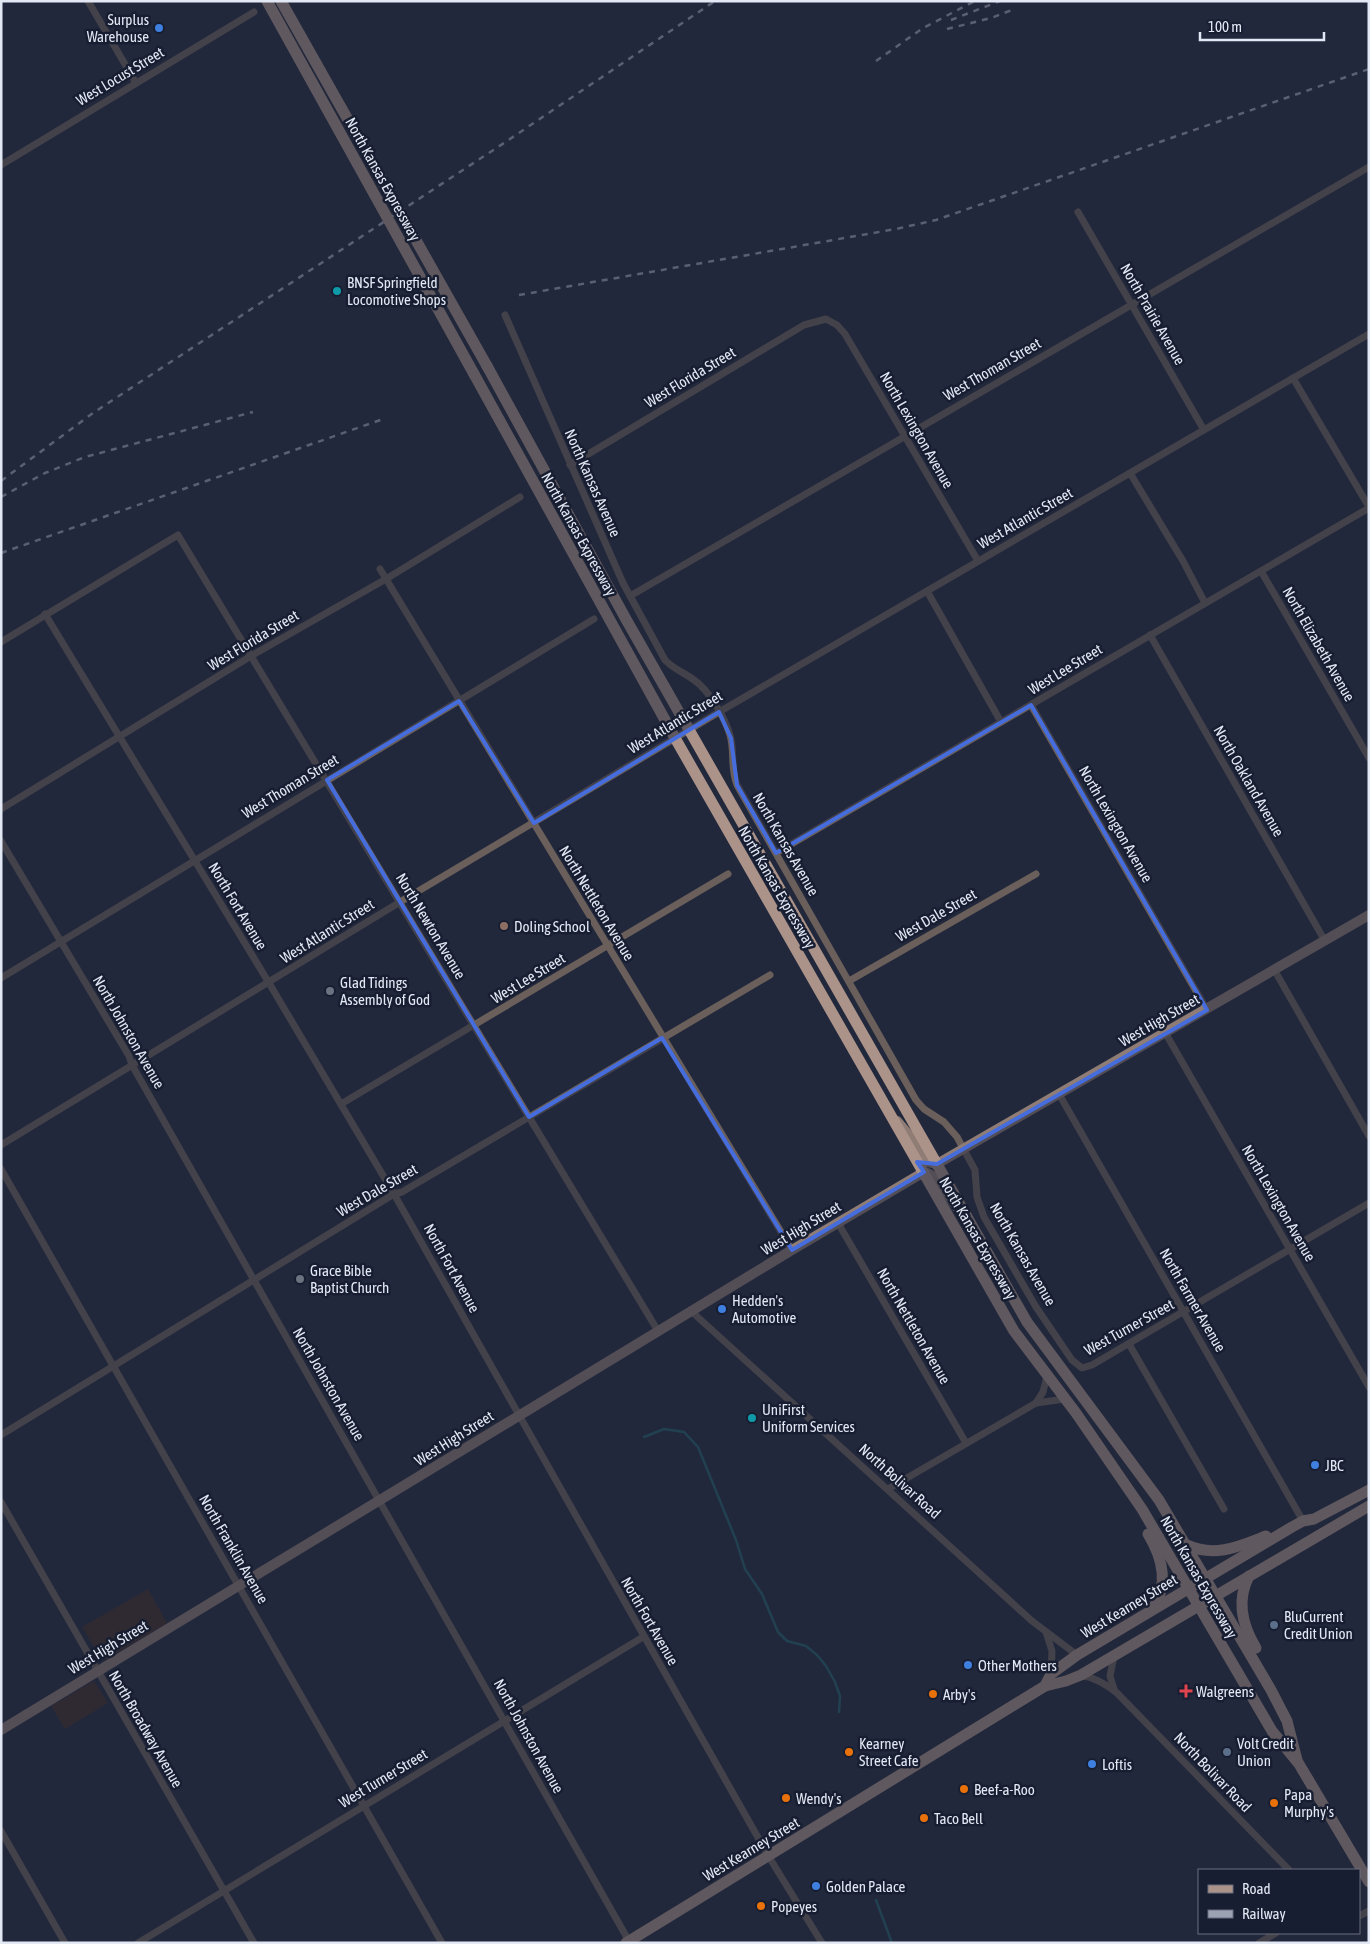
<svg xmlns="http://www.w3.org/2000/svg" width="1370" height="1944" viewBox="0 0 1370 1944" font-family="'Asap Condensed',sans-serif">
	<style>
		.commercial { fill: #3e2b27 }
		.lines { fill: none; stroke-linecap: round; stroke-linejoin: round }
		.stream { stroke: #215f6c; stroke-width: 2.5 }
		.street { stroke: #6a5f5a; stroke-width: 7 }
		.secondary { stroke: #8f7c75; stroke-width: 10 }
		.primary { stroke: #ab9389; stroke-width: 11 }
		.rail { stroke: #9da2b2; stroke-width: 2.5; stroke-dasharray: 6 6; stroke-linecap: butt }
		.primary-bridge { stroke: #ab9389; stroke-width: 11 }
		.marked { fill: none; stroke: #456dde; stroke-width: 4; stroke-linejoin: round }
		.shop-dot { fill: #3f7fe0; stroke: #181e31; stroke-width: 2 }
		.culture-dot { fill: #0f9aa8; stroke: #181e31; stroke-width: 2 }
		.education-dot { fill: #8d6e63; stroke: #181e31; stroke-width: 2 }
		.worship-dot { fill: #6b7280; stroke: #181e31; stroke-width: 2 }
		.service-dot { fill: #5c6f8a; stroke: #181e31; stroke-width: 2 }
		.health-dot { fill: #e0444e; stroke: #181e31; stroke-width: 2 }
		.food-dot { fill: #e8710a; stroke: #181e31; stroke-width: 2 }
		.labels { text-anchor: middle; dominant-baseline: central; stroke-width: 5; stroke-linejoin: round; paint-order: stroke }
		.poi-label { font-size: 15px; fill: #e3e8f5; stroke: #181e31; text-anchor: start }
		.street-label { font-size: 15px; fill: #e3e8f5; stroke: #181e31 }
	</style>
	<rect width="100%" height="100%" fill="#22283c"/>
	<g class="commercial">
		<polygon points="148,1589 167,1623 107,1659 101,1659 82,1627"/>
		<polygon points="94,1681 108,1703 65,1729 51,1706"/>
	</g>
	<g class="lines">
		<g class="stream">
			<polyline points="644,1437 664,1429 684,1432 698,1447 736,1540 745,1569 762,1594 778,1632 787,1641 806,1646 817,1655 826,1666 835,1682 840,1696 839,1712"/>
			<polyline points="876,1900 892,1943"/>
		</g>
		<g class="street">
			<polyline points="88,1 136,83"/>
			<polyline points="1,165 254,12"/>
			<polyline points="1078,212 1204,430"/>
			<path d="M505,315L623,583L665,660C673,669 685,673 694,680C709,690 725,718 730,735C735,752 730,767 737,785L916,1100L924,1109L944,1122L957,1137L975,1170L977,1197L984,1217L1036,1307L1072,1360L1082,1368L1092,1365L1369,1203"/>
			<polyline points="1293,378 1369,507"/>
			<polyline points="570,465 804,325 826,319 837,325 845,334 978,561"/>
			<polyline points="1130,473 1183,561 1205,603"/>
			<polyline points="380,569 792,1250"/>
			<polyline points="1261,571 1369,758"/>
			<polyline points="927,591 1001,722"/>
			<polyline points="630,596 1369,167"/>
			<polyline points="45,614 269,983 394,1194 769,1857 822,1943"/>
			<polyline points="1150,635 1325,941"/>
			<polyline points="1,642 178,535 658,1331"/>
			<polyline points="1031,705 1207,1010"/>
			<polyline points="1,809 251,656 386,579 520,497"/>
			<polyline points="1,841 129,1056 132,1065 630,1943"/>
			<polyline points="776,853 1369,508"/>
			<polyline points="1275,971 1369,1136"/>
			<polyline points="1,978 594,619"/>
			<polyline points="849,981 1036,874"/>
			<polyline points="1166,1034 1369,1387"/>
			<polyline points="1059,1094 1303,1521"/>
			<polyline points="341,1104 728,874"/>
			<polyline points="1,1145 400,902 719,712 1369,334"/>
			<polyline points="1,1169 442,1943"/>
			<polyline points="838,1223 966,1443"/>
			<polyline points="691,1311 1032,1621 1077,1655"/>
			<polyline points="1129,1344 1224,1509"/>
			<polyline points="1036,1403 1043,1392 1047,1376"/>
			<polyline points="1,1435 394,1194 402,1192 770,975"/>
			<polyline points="888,1489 1036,1403 1065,1399"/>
			<polyline points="1,1502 254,1943"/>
			<polyline points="1046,1632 1052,1651 1051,1674"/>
			<polyline points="1114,1656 1110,1676 1114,1689"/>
			<path d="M1081,1675C1096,1678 1106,1684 1117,1693L1289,1870"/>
			<polyline points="1,1831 65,1943"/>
			<polyline points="1359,1916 1369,1911"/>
			<polyline points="138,1943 643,1637"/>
			<polyline points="1259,1943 1276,1933"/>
		</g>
		<g class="secondary">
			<polyline points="897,1121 914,1141 928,1162 937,1164 1369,915"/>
			<path d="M1,1730L792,1250L924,1172C939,1175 950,1201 961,1212"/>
		</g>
		<g class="primary">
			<polyline points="487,366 627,621 1027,1322 1159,1500 1271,1690 1287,1721 1297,1760"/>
			<polyline points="474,374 675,738 1014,1331 1076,1413 1142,1509 1272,1731 1299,1764 1369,1882"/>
			<path d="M1148,1534C1162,1557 1169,1583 1154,1607"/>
			<path d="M1187,1545C1215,1558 1240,1546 1266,1536"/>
			<path d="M1249,1576C1236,1601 1242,1625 1256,1648"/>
			<polyline points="1045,1686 1051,1674 1077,1655 1292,1527 1303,1521 1314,1519 1369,1490"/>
			<polyline points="626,1943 1045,1686 1066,1681 1081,1675 1369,1506"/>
		</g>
		<g class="rail">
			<polyline points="951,20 1000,1"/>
			<polyline points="947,29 991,18 1012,10"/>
			<polyline points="876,61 923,28 975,1"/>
			<polyline points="519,295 896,229 936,220 1369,69"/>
			<polyline points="1,481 93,413 504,143 715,1"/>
			<polyline points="1,497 45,473 85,457 253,412"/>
			<polyline points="1,553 386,418"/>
		</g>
		<g class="primary-bridge">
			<polyline points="267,1 474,374"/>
			<polyline points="281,1 487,366"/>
		</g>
	</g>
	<path d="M0 0H1370V1944H0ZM459,701L534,823L719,712L731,738L737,785L776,853L1031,705L1207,1010L937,1164L917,1162L924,1172L792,1250L662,1038L529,1117L327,780Z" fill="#22283c" fill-opacity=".55" fill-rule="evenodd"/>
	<path class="marked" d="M459,701L534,823L719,712L731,738L737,785L776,853L1031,705L1207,1010L937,1164L917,1162L924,1172L792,1250L662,1038L529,1117L327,780Z"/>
	<g class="shop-dot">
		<circle cx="159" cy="28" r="5"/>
		<circle cx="722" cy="1309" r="5"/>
		<circle cx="1315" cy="1465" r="5"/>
		<circle cx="968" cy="1665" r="5"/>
		<circle cx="1092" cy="1764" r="5"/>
		<circle cx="816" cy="1886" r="5"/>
	</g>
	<g class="culture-dot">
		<circle cx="337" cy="291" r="5"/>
		<circle cx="752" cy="1418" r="5"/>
	</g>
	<circle class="education-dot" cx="504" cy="926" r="5"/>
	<g class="worship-dot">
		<circle cx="330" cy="991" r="5"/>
		<circle cx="300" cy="1279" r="5"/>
	</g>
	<g class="service-dot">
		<circle cx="1274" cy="1625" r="5"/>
		<circle cx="1227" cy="1752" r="5"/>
	</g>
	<path class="health-dot" d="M1183.5 1683.5h5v5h5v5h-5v5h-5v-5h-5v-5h5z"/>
	<g class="food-dot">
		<circle cx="933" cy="1694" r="5"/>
		<circle cx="849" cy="1752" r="5"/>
		<circle cx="964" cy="1789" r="5"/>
		<circle cx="786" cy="1798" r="5"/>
		<circle cx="1274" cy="1803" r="5"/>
		<circle cx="924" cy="1818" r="5"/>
		<circle cx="761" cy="1906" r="5"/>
	</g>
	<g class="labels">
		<g class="poi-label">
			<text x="149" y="19" text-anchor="end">Surplus<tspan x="149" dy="17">Warehouse</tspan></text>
			<text x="347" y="282">BNSF Springfield<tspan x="347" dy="17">Locomotive Shops</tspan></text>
			<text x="514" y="926">Doling School</text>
			<text x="340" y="982">Glad Tidings<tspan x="340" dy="17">Assembly of God</tspan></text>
			<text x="310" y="1270">Grace Bible<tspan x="310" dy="17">Baptist Church</tspan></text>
			<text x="732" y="1300">Hedden's<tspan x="732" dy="17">Automotive</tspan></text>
			<text x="762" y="1409">UniFirst<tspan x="762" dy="17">Uniform Services</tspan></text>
			<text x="1325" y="1465">JBC</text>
			<text x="1284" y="1616">BluCurrent<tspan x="1284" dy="17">Credit Union</tspan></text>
			<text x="978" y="1665">Other Mothers</text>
			<text x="1196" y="1691">Walgreens</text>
			<text x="943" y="1694">Arby's</text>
			<text x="859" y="1743">Kearney<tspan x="859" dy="17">Street Cafe</tspan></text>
			<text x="1237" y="1743">Volt Credit<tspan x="1237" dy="17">Union</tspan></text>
			<text x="1102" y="1764">Loftis</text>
			<text x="974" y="1789">Beef-a-Roo</text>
			<text x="1284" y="1794">Papa<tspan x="1284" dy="17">Murphy's</tspan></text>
			<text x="796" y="1798">Wendy's</text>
			<text x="934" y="1818">Taco Bell</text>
			<text x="826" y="1886">Golden Palace</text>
			<text x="771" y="1906">Popeyes</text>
		</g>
		<g class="street-label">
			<text transform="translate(120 76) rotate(-31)">West Locust Street</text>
			<text transform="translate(383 179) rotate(61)">North Kansas Expressway</text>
			<text transform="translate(1153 314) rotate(60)">North Prairie Avenue</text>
			<text transform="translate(992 369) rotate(-30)">West Thoman Street</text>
			<text transform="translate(690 377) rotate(-31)">West Florida Street</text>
			<text transform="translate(917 430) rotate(60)">North Lexington Avenue</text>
			<text transform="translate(593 483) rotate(66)">North Kansas Avenue</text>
			<text transform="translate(1025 518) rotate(-30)">West Atlantic Street</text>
			<text transform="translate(579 534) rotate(61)">North Kansas Expressway</text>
			<text transform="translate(253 640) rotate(-31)">West Florida Street</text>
			<text transform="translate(1319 644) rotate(60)">North Elizabeth Avenue</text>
			<text transform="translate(1065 669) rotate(-31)">West Lee Street</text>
			<text transform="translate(675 722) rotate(-31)">West Atlantic Street</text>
			<text transform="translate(1249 781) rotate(60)">North Oakland Avenue</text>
			<text transform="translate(290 786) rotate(-31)">West Thoman Street</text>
			<text transform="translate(1116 824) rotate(60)">North Lexington Avenue</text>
			<text transform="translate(786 844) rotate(60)">North Kansas Avenue</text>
			<text transform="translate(777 887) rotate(60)">North Kansas Expressway</text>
			<text transform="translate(597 903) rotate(59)">North Nettleton Avenue</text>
			<text transform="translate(238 906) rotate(59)">North Fort Avenue</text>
			<text transform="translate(936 915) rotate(-30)">West Dale Street</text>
			<text transform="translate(431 926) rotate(59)">North Newton Avenue</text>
			<text transform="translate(327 931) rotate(-32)">West Atlantic Street</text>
			<text transform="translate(528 978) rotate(-31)">West Lee Street</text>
			<text transform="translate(1159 1020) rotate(-30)">West High Street</text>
			<text transform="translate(129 1032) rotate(60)">North Johnston Avenue</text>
			<text transform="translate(377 1190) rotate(-30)">West Dale Street</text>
			<text transform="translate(1279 1203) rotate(60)">North Lexington Avenue</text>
			<text transform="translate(801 1228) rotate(-31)">West High Street</text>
			<text transform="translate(978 1238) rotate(60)">North Kansas Expressway</text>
			<text transform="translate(1023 1254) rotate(60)">North Kansas Avenue</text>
			<text transform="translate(452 1268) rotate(61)">North Fort Avenue</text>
			<text transform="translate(1193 1300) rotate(60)">North Farmer Avenue</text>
			<text transform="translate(914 1326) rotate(60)">North Nettleton Avenue</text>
			<text transform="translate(1129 1327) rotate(-29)">West Turner Street</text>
			<text transform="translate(329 1384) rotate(60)">North Johnston Avenue</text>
			<text transform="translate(454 1438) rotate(-32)">West High Street</text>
			<text transform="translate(900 1481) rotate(42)">North Bolivar Road</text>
			<text transform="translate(234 1549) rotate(60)">North Franklin Avenue</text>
			<text transform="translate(1199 1577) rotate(60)">North Kansas Expressway</text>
			<text transform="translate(1129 1606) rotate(-31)">West Kearney Street</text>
			<text transform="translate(650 1621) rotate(60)">North Fort Avenue</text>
			<text transform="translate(108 1647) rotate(-31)">West High Street</text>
			<text transform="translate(146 1729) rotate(60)">North Broadway Avenue</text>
			<text transform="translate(529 1736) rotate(61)">North Johnston Avenue</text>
			<text transform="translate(1213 1772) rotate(46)">North Bolivar Road</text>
			<text transform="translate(383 1778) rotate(-31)">West Turner Street</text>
			<text transform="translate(751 1849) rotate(-31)">West Kearney Street</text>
		</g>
	</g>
	<rect width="1370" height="1944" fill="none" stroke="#e3e8f5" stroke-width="5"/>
	<rect x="1198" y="1869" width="162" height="65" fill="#181e31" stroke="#696f7f"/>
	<rect x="1208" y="1885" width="25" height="8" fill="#ab9389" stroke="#696f7f"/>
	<text x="1242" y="1894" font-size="15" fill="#e3e8f5">Road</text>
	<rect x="1208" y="1910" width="25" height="8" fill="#9da2b2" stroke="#696f7f"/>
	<text x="1242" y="1919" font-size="15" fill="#e3e8f5">Railway</text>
	<path d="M1200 32v8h124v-8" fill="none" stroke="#e3e8f5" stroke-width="2.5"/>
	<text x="1208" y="32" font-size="15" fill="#e3e8f5" stroke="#181e31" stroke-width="4" paint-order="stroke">100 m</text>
</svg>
